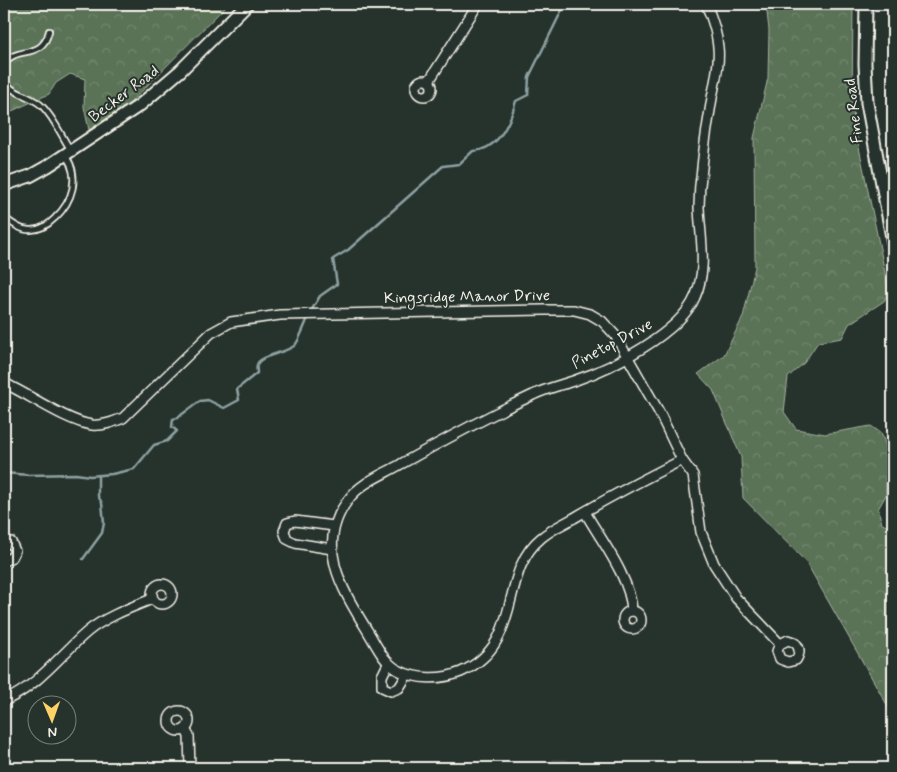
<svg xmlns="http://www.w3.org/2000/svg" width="897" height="772" viewBox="0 0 897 772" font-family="Mynerve,sans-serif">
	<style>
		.built { fill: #3a403e }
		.forest { fill: url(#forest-crowns); stroke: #a7b2a0 }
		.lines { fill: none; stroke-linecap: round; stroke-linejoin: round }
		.stream { stroke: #8ea1a1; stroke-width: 2.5 }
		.service-casing { stroke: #f4f1e8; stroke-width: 8 }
		.minor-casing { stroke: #f4f1e8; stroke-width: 12 }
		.tertiary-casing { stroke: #f4f1e8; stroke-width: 15 }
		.service { stroke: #26332d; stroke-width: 4.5 }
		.minor { stroke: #26332d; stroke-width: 9 }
		.tertiary { stroke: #26332d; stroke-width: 11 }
		.labels { text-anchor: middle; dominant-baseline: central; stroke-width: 4; stroke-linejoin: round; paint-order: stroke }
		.street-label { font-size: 16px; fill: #f4f1e8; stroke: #26332d }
	</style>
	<defs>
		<pattern id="forest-crowns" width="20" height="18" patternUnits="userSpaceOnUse" patternTransform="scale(1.25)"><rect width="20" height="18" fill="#5a7257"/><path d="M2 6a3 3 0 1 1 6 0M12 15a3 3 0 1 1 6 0" fill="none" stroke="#72876f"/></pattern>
	</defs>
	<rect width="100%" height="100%" fill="#26332d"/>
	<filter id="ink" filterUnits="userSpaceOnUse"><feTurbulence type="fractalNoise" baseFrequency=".02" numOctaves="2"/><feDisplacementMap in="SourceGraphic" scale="10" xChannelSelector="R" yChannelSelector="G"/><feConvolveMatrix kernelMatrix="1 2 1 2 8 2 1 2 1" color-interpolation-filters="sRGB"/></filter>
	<g filter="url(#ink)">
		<g class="built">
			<polygon points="552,759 566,759 578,768 554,768"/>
			<polygon points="644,762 687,766 697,768 649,768"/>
		</g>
		<g class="forest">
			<polygon points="4,4 228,4 129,104 89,130 84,107 85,79 70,74 56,83 49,94 14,110 4,118"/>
			<polygon points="766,4 853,4 852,105 856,133 889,292 884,301 849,324 842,338 818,342 804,363 788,377 784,412 796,429 825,434 871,426 881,433 893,464 886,481 886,495 878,509 882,524 893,529 893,710 890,710 806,562 743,498 741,457 713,390 698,374 724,355 743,317 755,267 754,138 768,78 769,30"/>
		</g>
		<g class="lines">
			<g class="stream">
				<path d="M311,311L320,296L337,284L333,259L348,250L443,166L459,164L473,151C498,150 510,123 516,101L528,95L529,77L565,4"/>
				<path d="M4,473L29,475L76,474L90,476L112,474L134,469L154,445L167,441L177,431L172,427L173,419L177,418L200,401L208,400L224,408L239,400L237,389L257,373C257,370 256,368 257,365C259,355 288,353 295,345C298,343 306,322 309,316"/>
				<polyline points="83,559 102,533 104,523 102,503 98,496 98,475"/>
			</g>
			<defs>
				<g id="service">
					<path d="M4,65C15,44 42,62 49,31"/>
					<path d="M4,80C11,94 31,95 42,106C54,118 61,135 70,149"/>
					<path d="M4,217C11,223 22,231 31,230C40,230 49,224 55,218C73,201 80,177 66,156"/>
				</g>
				<g id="minor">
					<circle cx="424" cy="88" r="8"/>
					<polyline points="429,81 478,4"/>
					<path d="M4,383C28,394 68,422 92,425C103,426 113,422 123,418L211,333L231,322L280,315L544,310H574L590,314L602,321L615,335L659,412L682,460L693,475L701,532L714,564L736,598L780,644L788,640C799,643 802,650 796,660L788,662L780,659L777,651L780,644"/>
					<path d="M682,460C646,478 609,497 574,518C563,524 550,530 541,538C498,573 525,644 461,672C442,680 416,680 398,670C383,662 376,644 367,630C342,589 314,545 348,500C361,482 383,475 401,464C444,440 488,416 533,395C547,388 562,385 576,380C612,368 680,333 695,297C708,268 700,237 699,207C699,194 700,181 702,168C704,145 708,122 712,98C715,81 720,64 718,47C717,32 712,18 706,4"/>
					<path d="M585,512C601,540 631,579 632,611"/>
					<polyline points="4,540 11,542 15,551 12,557 4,561"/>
					<polyline points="332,549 295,543 287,539 284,531 287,523 295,521 334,526"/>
					<circle cx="162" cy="594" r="10"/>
					<circle cx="632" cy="620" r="9"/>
					<polyline points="388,664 382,676 382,687 391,691 399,688 407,675"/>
					<path d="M4,701C39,685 58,657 87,632C103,618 132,607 152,599"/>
					<circle cx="179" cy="721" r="10"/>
					<polyline points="185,729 189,736 190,768"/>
				</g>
				<g id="tertiary">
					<polyline points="866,4 865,64 867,103 893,243"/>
					<polyline points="4,185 30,176 48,166 140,105 180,71 247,4"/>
				</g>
			</defs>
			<use href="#service" class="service-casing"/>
			<use href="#minor" class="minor-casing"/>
			<use href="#tertiary" class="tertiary-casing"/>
			<use href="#service" class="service"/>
			<use href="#minor" class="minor"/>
			<use href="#tertiary" class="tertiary"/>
		</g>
	</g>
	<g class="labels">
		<g class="street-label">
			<text transform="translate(124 94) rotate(-37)">Becker Road</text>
			<text transform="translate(854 111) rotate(-97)">Fine Road</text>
			<text transform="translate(467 297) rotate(-1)">Kingsridge Manor Drive</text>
			<text transform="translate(612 344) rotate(-28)">Pinetop Drive</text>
		</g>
	</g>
	<rect width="897" height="772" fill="none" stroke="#26332d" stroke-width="20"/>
	<rect x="10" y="10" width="877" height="752" fill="none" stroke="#f4f1e8" stroke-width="2" filter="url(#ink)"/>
	<g transform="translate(52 720) rotate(178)"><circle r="24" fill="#26332d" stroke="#787f78"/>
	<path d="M0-4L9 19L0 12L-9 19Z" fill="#ffd166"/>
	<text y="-8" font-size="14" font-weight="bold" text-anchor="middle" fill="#f4f1e8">N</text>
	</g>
</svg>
